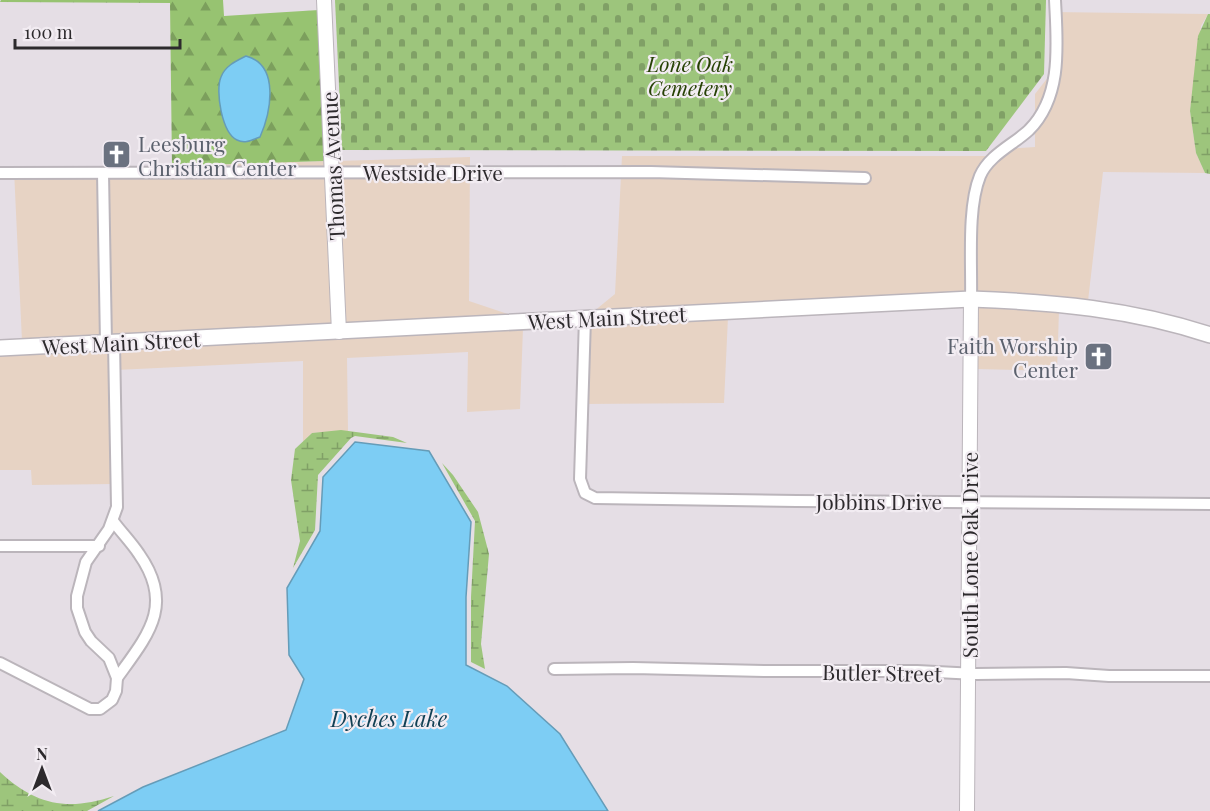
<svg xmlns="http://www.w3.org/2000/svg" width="1210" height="811" viewBox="0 0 1210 811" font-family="'Playfair Display',serif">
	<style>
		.commercial { fill: #e7d3c4 }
		.forest { fill: url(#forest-firs) }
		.wetland { fill: url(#wetland-marsh) }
		.cemetery { fill: url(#cemetery-stones) }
		.water { fill: #7dcdf4; stroke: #659cb8; stroke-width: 1.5 }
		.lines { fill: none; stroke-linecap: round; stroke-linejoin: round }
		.minor-casing { stroke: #bbb5bb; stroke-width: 14 }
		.tertiary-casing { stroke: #bbb5bb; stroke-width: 16 }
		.secondary-casing { stroke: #bbb5bb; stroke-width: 18 }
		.minor { stroke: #fff; stroke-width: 10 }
		.tertiary { stroke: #fff; stroke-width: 14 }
		.secondary { stroke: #fff; stroke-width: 15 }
		.labels { text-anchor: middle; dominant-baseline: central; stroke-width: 4.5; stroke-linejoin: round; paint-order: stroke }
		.park-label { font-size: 21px; font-style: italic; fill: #264104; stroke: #f2ecf2 }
		.worship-label { font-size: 21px; fill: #5b616d; stroke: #f2ecf2; text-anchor: start }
		.street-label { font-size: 21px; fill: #2d2a2d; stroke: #f2ecf2 }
		.water-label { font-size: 22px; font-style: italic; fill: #114054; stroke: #f2ecf2 }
	</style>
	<defs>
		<pattern id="forest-firs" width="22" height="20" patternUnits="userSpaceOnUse" patternTransform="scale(1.5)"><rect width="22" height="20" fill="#97c371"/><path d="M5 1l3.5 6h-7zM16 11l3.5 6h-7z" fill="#7c9f5d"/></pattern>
		<pattern id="wetland-marsh" width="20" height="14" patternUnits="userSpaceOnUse" patternTransform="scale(1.5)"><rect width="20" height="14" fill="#9dc57c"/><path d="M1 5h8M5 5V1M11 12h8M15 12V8" fill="none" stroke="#80a066"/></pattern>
		<pattern id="cemetery-stones" width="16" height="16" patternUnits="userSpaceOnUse" patternTransform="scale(1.5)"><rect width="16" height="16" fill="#9dc57c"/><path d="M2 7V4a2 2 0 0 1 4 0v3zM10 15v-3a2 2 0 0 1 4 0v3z" fill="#80a066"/></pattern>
	</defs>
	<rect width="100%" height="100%" fill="#e5dee5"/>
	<g class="commercial">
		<polygon points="1051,12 1208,14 1201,26 1190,111 1196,153 1205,173 1103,172 1088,301 1043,295 965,292 593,312 615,294 622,156 986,156 993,150 1035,147 1035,94 1049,76"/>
		<polygon points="470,157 469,301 514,316 345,325 338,161"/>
		<polygon points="327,161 333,326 22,341 14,170 95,172 172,166"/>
		<polygon points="977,305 1059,310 1057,371 976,369"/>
		<polygon points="728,317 724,403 582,404 580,325"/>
		<polygon points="523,328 520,409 467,412 468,352 347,358 348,431 312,433 303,442 303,361 116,370 114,484 32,485 31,470 0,470 0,354"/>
	</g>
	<polygon class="forest" points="1,0 223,0 224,16 319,10 325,161 172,166 170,3 0,2"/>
	<g class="wetland">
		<polygon points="1208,14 1210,14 1210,174 1205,173 1196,153 1190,111 1198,36"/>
		<polygon points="341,430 393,437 407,443 355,436 351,438 318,475 315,530 293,568 300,541 291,480 295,449 312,433"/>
		<polygon points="442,463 453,475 478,512 489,554 481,644 485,669 471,662 471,597 475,521"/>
		<path d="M0,772C36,806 69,811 114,796L87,811H0Z"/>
	</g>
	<polygon class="cemetery" points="335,0 1046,0 1044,74 986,151 342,150"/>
	<g class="water">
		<path d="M246,56C280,65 271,112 260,137C252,140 245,144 237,140C222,133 215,91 221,77C225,66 236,61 246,56Z"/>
		<polygon points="355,442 429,451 471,522 466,597 466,665 507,686 560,734 608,811 98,811 143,787 286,730 304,679 289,655 287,588 320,531 323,477"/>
	</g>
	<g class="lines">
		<defs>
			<g id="minor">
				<polyline points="0,173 651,172 865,178"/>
				<polyline points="103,173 106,343"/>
				<path d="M971,299C972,264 967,208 980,176C989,155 1013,145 1029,130C1063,96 1057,43 1055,0"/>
				<polyline points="585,318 580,479 585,493 595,498 797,501 1210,504"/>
				<path d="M113,521C121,532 131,542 139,554C175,605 148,635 117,678"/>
				<polyline points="0,546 99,546"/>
				<polyline points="0,663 90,709 100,709 112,700 116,691 117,678 109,658 91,641 85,632 77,608 77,596 86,562 109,529 117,507 114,343"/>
				<polyline points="554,669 633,668 765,671 917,671 976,674 1066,673 1109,676 1210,676"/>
			</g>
			<g id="tertiary">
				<polyline points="324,0 339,332"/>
				<polyline points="967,811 971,299"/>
			</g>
			<path id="secondary" d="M0,348L971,299C1053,302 1132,309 1210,335"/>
		</defs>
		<use href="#minor" class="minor-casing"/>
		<use href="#tertiary" class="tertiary-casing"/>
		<use href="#secondary" class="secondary-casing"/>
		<use href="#minor" class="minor"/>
		<use href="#tertiary" class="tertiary"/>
		<use href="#secondary" class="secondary"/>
	</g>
	<defs>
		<symbol id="church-square" viewBox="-11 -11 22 22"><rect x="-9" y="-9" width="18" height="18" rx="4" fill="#6b7280" stroke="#f2ecf2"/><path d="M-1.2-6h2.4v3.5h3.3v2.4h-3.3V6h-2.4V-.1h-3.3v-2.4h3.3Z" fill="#fff"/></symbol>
	</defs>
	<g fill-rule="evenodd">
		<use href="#church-square" x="100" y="138" width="33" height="33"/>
		<use href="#church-square" x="1082" y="340" width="33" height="33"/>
	</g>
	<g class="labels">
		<g class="park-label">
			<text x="690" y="63">Lone Oak<tspan x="690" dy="24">Cemetery</tspan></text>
		</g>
		<g class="worship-label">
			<text x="138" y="143">Leesburg<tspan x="138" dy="24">Christian Center</tspan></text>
			<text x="1078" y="345" text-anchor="end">Faith Worship<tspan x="1078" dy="24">Center</tspan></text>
		</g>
		<g class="street-label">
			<text transform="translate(332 166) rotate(-93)">Thomas Avenue</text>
			<text x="433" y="172">Westside Drive</text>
			<text transform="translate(607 317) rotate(-3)">West Main Street</text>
			<text transform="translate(121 342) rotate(-3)">West Main Street</text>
			<text x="879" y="501">Jobbins Drive</text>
			<text transform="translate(969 555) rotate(-90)">South Lone Oak Drive</text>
			<text transform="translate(882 672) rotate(1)">Butler Street</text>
		</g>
		<g class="water-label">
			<text x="389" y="718">Dyches Lake</text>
		</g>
	</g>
	<g transform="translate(42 769)" stroke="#f2ecf2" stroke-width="4.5" paint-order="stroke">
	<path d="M0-4.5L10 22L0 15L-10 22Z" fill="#2d2a2d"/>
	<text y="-9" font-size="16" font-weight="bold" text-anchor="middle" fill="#2d2a2d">N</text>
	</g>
	<path d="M15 39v9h165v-9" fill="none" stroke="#2d2a2d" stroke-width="3"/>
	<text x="24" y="39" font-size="18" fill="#2d2a2d" stroke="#f2ecf2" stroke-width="4.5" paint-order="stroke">100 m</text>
</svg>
